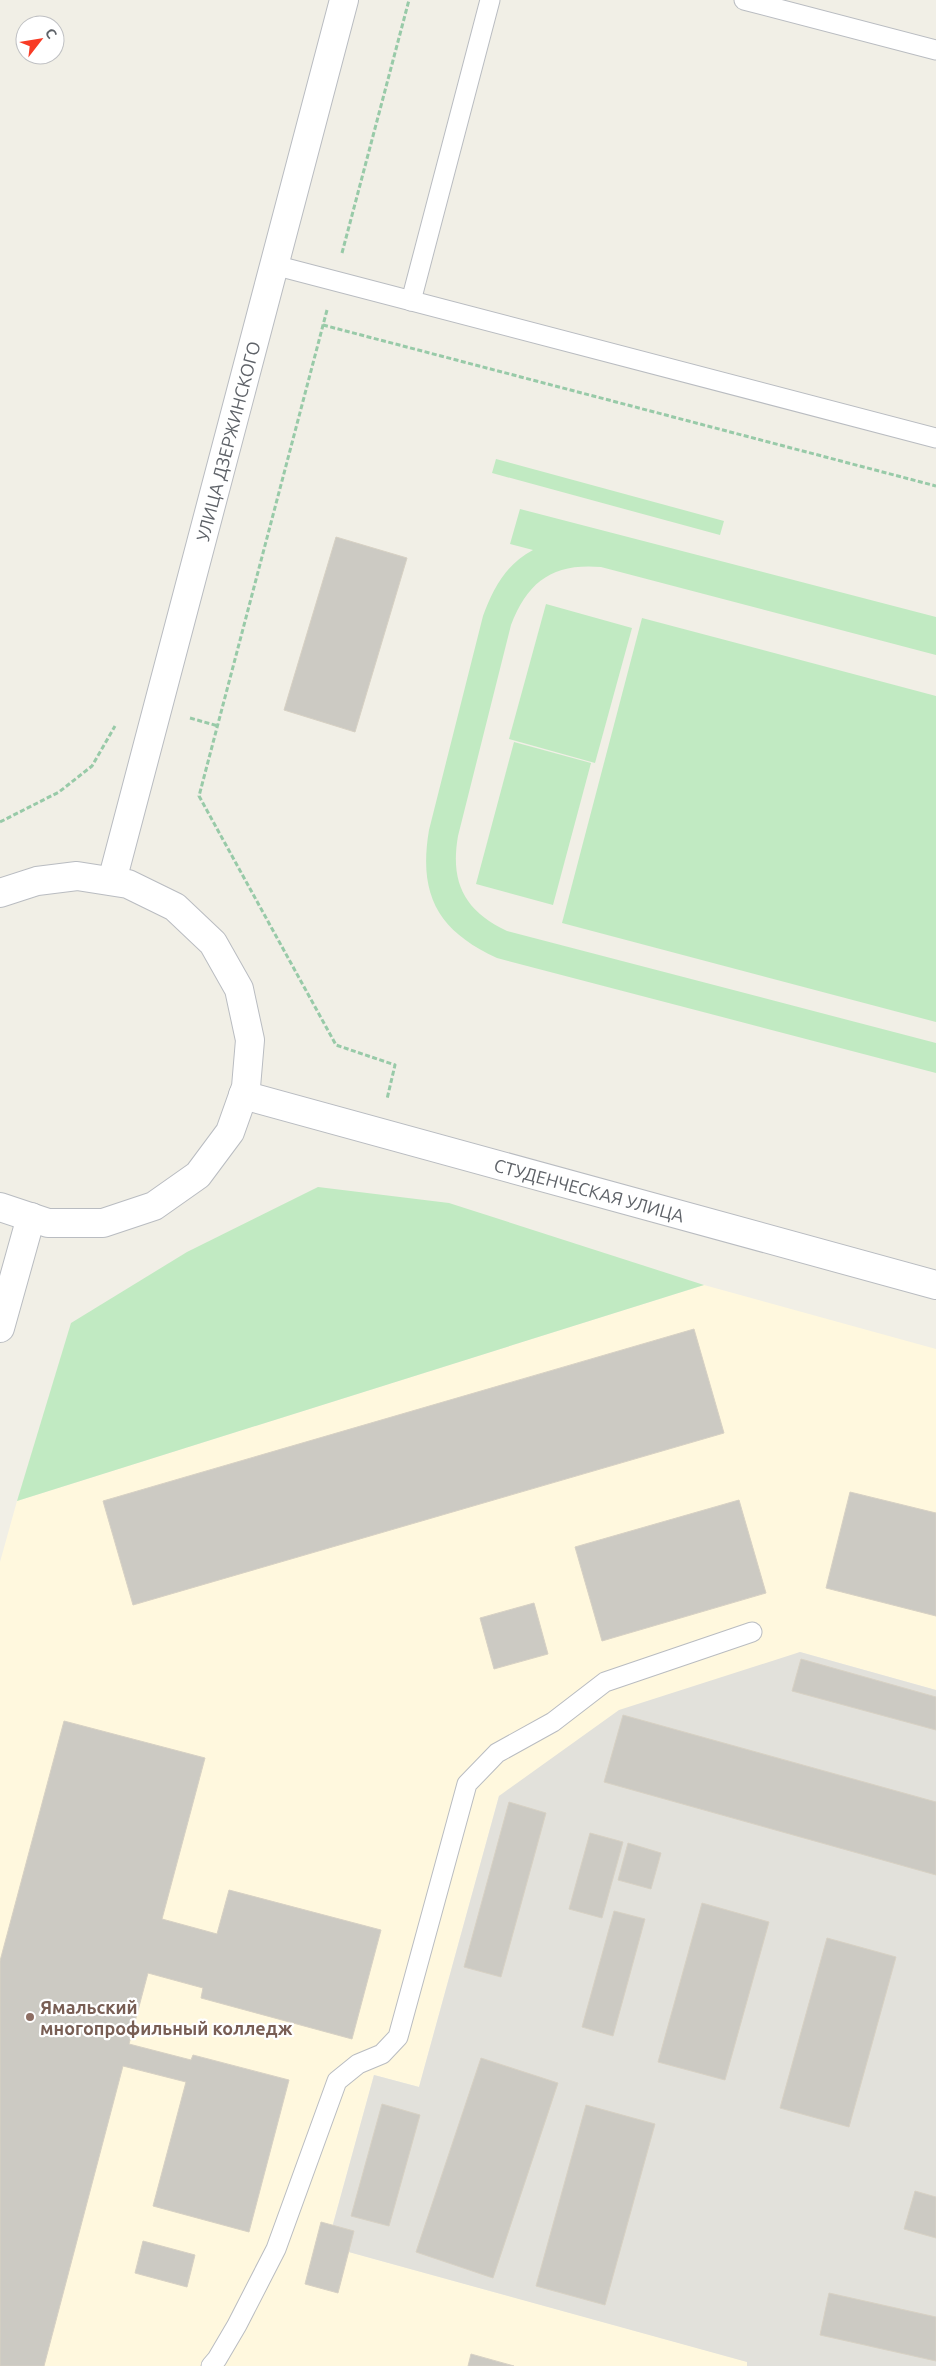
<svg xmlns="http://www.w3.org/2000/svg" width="936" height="2366" viewBox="0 0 936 2366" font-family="Ubuntu,sans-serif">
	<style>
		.commercial { fill: #fff8de }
		.industrial { fill: #e2e1db }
		.green { fill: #c1eac2 }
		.building { fill: #cccac3; stroke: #d7d1c4 }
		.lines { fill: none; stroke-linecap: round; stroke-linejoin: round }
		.service-casing { stroke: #b9bcc1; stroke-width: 21 }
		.tertiary-casing { stroke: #b9bcc1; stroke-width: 30 }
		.path { stroke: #98caa8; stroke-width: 3; stroke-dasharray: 5 2.5; stroke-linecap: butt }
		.service { stroke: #fff; stroke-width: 19 }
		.tertiary { stroke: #fff; stroke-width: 28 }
		.education-dot { fill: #8d6e63; stroke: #fff; stroke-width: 2 }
		.labels { text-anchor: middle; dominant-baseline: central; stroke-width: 4.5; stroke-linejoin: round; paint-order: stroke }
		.street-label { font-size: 18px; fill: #5e6268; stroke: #fff }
		.education-label { font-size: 18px; font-weight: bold; fill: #785e54; stroke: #fff; text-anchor: start }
	</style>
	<rect width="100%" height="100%" fill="#f1efe6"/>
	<polygon class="commercial" points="704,1285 936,1349 936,1690 800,1652 499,1796 419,2087 374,2075 327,2246 748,2362 747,2366 0,2366 0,1562 17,1501"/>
	<polygon class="industrial" points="800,1652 936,1690 936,2366 747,2366 747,2362 327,2246 374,2075 419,2087 499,1796 619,1710"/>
	<g class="green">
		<polygon points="496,459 724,521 720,535 492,473"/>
		<path d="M520,509L936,617V655L601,567C553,563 528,581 511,625L458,836C450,882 464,911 507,931L936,1043V1073L497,958C438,931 418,895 429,830L483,616C493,589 506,564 533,550L510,544Z"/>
		<polygon points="546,604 632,628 595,763 509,739"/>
		<polygon points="642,618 936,696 936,1022 562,923"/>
		<polygon points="514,742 591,763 553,905 476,884"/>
		<polygon points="318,1187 449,1203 704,1285 17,1501 71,1323 187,1252"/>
	</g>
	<g class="building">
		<polygon points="336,537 407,558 355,732 284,710"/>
		<polygon points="694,1329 724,1433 133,1605 103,1501"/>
		<polygon points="850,1492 936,1513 936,1616 826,1588"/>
		<polygon points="739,1500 766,1593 602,1641 575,1547"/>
		<polygon points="534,1603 548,1654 494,1669 480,1618"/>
		<polygon points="801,1659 936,1697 936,1730 792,1691"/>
		<polygon points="623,1715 936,1802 936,1875 604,1782"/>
		<polygon points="64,1721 205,1758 162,1919 217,1934 229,1890 381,1930 352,2039 201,1998 203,1988 148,1973 129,2044 191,2060 193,2055 289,2080 249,2232 153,2206 186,2082 123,2066 44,2366 0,2366 0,1961"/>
		<polygon points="509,1802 546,1813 501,1977 464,1967"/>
		<polygon points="590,1833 623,1842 602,1918 569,1909"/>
		<polygon points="628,1843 661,1853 651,1889 618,1880"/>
		<polygon points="702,1903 769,1922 725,2080 658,2062"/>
		<polygon points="614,1911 645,1919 613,2036 582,2027"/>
		<polygon points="827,1938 896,1957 849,2127 780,2108"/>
		<polygon points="481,2058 558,2083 493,2278 416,2252"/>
		<polygon points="382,2104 420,2115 389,2226 351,2216"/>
		<polygon points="586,2105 655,2124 605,2305 536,2286"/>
		<polygon points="915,2191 936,2197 936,2238 904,2229"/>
		<polygon points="321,2222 354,2231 338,2293 305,2284"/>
		<polygon points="143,2241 195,2255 187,2287 135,2273"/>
		<polygon points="829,2293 936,2317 936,2361 820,2335"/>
		<polygon points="471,2354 514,2366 468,2366"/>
	</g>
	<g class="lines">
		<defs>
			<g id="service">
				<polyline points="744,0 936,50"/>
				<polyline points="274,265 936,438"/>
				<polyline points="411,301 490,0"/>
				<polyline points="211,2366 217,2359 237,2325 276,2249 337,2081 358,2064 382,2054 398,2037 467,1784 497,1753 553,1722 605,1682 752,1632"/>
			</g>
			<g id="tertiary">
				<path id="s1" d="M112,881L344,0"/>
				<polyline points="0,893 37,881 77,876 128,884 175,907 213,943 239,989 250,1040 246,1087 230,1132 198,1175 154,1206 103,1223 48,1223 0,1207"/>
				<path id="s2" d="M243,1095L936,1285"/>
				<polyline points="0,1328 31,1217"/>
			</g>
		</defs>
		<use href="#service" class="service-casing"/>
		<use href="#tertiary" class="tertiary-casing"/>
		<g class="path">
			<polyline points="342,253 409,0"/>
			<polyline points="327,310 199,796 336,1045 395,1065 387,1099"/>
			<polyline points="323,325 936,486"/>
			<polyline points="190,718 218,726"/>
			<polyline points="0,822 59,792 92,766 115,726"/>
		</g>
		<use href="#service" class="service"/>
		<use href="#tertiary" class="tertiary"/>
	</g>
	<circle class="education-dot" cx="30" cy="2017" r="5"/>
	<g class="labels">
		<g class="street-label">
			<text stroke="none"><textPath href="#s1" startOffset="455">УЛИЦА ДЗЕРЖИНСКОГО</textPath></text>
			<text stroke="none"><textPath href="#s2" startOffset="359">СТУДЕНЧЕСКАЯ УЛИЦА</textPath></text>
		</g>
		<g class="education-label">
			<text x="40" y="2007">Ямальский<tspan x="40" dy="21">многопрофильный колледж</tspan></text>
		</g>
	</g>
	<g transform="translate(40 40) rotate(59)"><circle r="24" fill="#ffffff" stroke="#bfc0c3"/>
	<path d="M0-4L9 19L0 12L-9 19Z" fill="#f83b25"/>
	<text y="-8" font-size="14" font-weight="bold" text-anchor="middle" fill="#5e6268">С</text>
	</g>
</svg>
